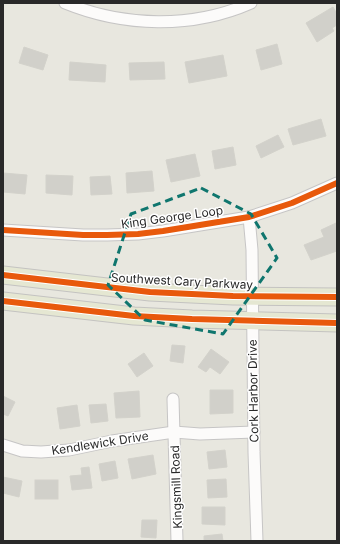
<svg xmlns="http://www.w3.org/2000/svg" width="340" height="544" viewBox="0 0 340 544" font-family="Inter,sans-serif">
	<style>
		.building { fill: #d1d0ca; stroke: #d3d2cb }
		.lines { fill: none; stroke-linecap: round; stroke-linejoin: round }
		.minor-casing { stroke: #c6c5c5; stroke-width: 13 }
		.primary-casing { stroke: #c4c3c1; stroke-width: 19 }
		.minor { stroke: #fcfbfa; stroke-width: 11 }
		.primary { stroke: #e5e7d2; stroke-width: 17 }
		.cycleway-casing { stroke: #fff; stroke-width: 8 }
		.cycleway { stroke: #e8590c; stroke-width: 6 }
		.marked { fill: none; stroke: #0f766e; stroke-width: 3; stroke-dasharray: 8 5; stroke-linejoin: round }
		.labels { text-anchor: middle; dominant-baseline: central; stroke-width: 3; stroke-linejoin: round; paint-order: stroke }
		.street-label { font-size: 12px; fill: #292929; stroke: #fff }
	</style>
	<rect width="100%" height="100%" fill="#e8e7df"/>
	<g class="building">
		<polygon points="333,7 337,14 337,25 332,28 334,31 317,42 306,23"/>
		<polygon points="277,44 282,64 261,70 256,50"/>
		<polygon points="24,47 48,55 43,70 19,63"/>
		<polygon points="223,55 227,76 189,83 185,62"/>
		<polygon points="70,62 106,65 105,82 69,80"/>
		<polygon points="164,62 165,79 130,80 129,63"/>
		<polygon points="321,119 326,136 293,145 288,129"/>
		<polygon points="278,135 284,147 261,158 256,146"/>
		<polygon points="233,147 236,165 215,169 212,151"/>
		<polygon points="195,154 200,176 171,182 166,160"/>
		<polygon points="152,171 154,191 127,193 126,173"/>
		<polygon points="3,173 27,175 25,194 3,192"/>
		<polygon points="46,175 73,176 72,195 46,193"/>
		<polygon points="110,176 112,194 91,195 90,177"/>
		<polygon points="336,223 337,227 337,251 311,260 304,245 324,237 321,230"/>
		<polygon points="172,345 185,346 183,363 170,361"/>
		<polygon points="211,349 229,362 220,374 210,367 206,372 198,367"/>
		<polygon points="144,353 153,366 137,377 128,364"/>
		<polygon points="210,390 233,390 233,413 210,414"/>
		<polygon points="139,391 140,417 116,418 114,393"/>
		<polygon points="3,396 15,402 8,416 3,414"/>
		<polygon points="106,404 108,421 91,423 89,405"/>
		<polygon points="77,405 80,426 60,429 57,408"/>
		<polygon points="225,450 227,467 209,469 207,452"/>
		<polygon points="153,455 156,474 132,479 128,459"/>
		<polygon points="115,461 118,478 102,481 99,464"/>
		<polygon points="89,467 92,488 72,490 70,476 82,475 81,468"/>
		<polygon points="3,477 22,481 19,497 3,493"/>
		<polygon points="226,479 227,497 208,498 207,480"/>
		<rect x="35" y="480" width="23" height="19"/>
		<polygon points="202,507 225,507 225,525 202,524"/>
		<polygon points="142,520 157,520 156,538 141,537"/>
		<polygon points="222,534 223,541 204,541 204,536"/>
	</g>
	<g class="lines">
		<defs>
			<g id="minor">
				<path d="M65,3C124,27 192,29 251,3"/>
				<polyline points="249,217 252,250 254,452 257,541"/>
				<polyline points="3,230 83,235 107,235 138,234 163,231 249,217 292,203 337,183"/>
				<polyline points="173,399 177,541"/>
				<polyline points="3,445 22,451 41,452 69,450 112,441 174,432 200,434 254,432"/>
			</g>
			<g id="primary">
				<polyline points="3,275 150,292 233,296 337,297"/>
				<polyline points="3,301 134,316 192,319 337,323"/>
			</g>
		</defs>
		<use href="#minor" class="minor-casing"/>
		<use href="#primary" class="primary-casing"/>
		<use href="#minor" class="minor"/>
		<use href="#primary" class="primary"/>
		<defs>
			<g id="cycleway">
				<polyline points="3,230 83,235 107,235 138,234 163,231 249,217 292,203 337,183"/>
				<polyline points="3,275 150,292 233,296 337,297"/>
				<polyline points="3,301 134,316 192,319 337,323"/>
			</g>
		</defs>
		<use href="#cycleway" class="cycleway-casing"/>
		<use href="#cycleway" class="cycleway"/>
	</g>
	<path class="marked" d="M201,188L251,214L277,258L223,334L145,320L108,285L131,214Z"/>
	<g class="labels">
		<g class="street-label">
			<text transform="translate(172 217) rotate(-8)">King George Loop</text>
			<text transform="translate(182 281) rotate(3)">Southwest Cary Parkway</text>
			<text transform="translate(253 391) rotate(-91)">Cork Harbor Drive</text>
			<text transform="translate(100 443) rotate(-9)">Kendlewick Drive</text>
			<text transform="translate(176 487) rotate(-92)">Kingsmill Road</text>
		</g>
	</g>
	<rect width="340" height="544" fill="none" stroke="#292929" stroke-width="8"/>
</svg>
